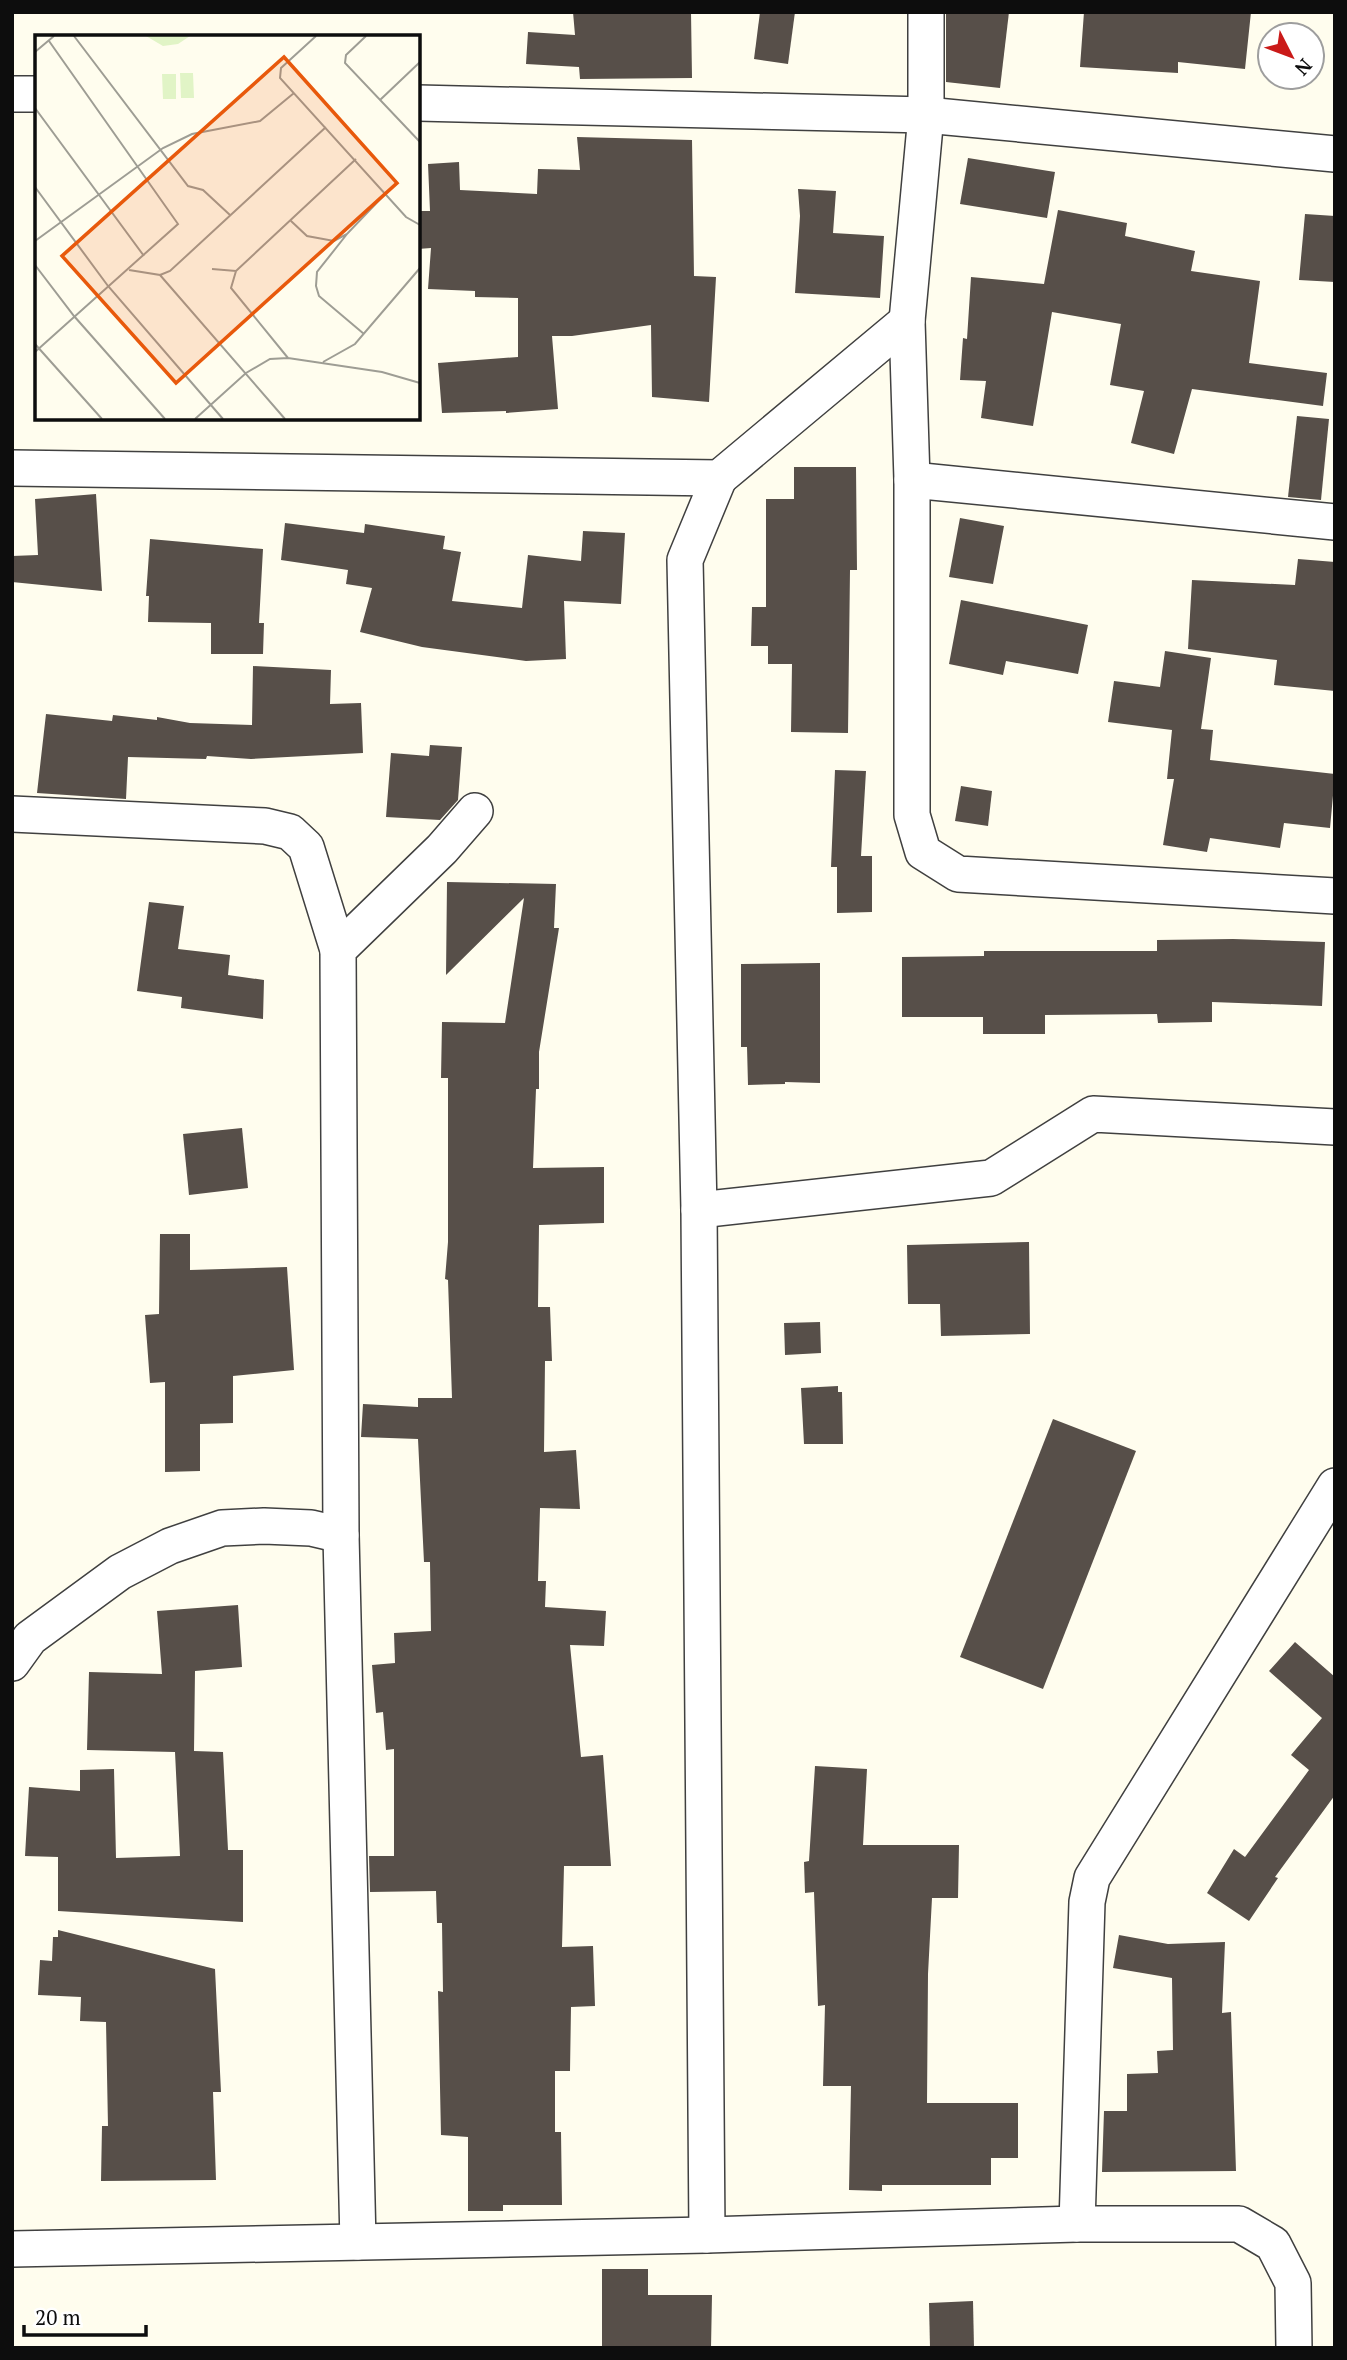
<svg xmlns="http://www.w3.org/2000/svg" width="1347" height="2360" viewBox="0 0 1347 2360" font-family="'PT Serif',serif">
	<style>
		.building { fill: #574f49 }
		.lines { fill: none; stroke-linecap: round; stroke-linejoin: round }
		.minor-casing { stroke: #404040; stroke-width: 38 }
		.minor { stroke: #fff; stroke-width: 35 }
		.inset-road { fill: none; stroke: #9e9d94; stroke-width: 2 }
		.view { fill: #e8590c; fill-opacity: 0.15; stroke: #e8590c; stroke-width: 3.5 }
		.inset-edge { fill: none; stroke: #0d0d0d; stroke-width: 3.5 }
	</style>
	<rect width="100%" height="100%" fill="#fffdee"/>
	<g class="building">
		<polygon points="573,12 691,12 692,78 580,79 579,67 526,64 528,32 575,35"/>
		<polygon points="760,12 795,12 788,64 754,59"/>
		<polygon points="946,12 1009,12 1000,88 946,82"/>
		<polygon points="1084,12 1251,12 1245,69 1178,62 1178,73 1080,67"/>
		<polygon points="577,137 692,140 694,276 716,277 709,402 652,397 651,325 572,336 552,336 558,409 506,413 506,411 442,413 438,363 518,357 518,298 475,297 475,291 428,289 431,248 418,249 418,211 430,211 428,164 459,162 460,190 537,194 538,169 580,170"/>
		<polygon points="968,158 1055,172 1047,218 960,204"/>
		<polygon points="798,189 836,191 833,233 884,236 880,298 795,293 800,216"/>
		<polygon points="1058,210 1127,223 1125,236 1195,251 1191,271 1260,281 1249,363 1327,373 1323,406 1192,389 1174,454 1131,443 1144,391 1110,385 1121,324 1052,312 1033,426 981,418 986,381 960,380 963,338 967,339 971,277 1044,284"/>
		<polygon points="1305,214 1335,216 1335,282 1299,280"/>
		<polygon points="1297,416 1329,419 1321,500 1288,497"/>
		<polygon points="794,467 856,467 857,570 850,570 848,733 791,732 792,664 768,664 768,646 751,646 752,607 766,607 766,499 794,499"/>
		<polygon points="96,494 102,591 12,582 12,556 38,555 35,499"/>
		<polygon points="960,518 1004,526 993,584 949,577"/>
		<polygon points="285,523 364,533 365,524 445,536 443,549 461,552 452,601 522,608 528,555 581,561 583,531 625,533 621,604 564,601 566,659 526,661 422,647 360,632 372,588 346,584 348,570 281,560"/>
		<polygon points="150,539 263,549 259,623 264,623 263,654 211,654 211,623 148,622 149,596 146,596"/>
		<polygon points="1298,559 1335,562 1335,691 1274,685 1277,660 1188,649 1192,580 1295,585"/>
		<polygon points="961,600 1088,625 1078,674 1006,661 1003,675 949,664"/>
		<polygon points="1165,651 1211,658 1201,729 1213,730 1210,760 1335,774 1330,828 1284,823 1280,848 1210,838 1207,852 1163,845 1174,779 1167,779 1172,730 1108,722 1114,681 1160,687"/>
		<polygon points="253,666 331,670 330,704 361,703 363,753 251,759 207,756 206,759 128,757 126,799 37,793 46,714 112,721 113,715 157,720 157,717 190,723 252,725"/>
		<polygon points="430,745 462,747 458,800 440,820 386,817 391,753 429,756"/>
		<polygon points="835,770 866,771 861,856 872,856 872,912 837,913 837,867 831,867"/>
		<polygon points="961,786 992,791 988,826 955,821"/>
		<polygon points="447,882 556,884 554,928 559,928 539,1052 539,1089 536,1089 533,1168 604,1167 604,1223 539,1225 538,1307 550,1307 552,1361 545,1361 544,1452 576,1450 580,1509 540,1508 538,1581 546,1581 545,1607 606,1611 604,1646 570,1645 581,1757 603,1755 611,1866 564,1866 562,1947 593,1946 595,2006 571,2007 570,2071 555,2071 555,2132 561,2132 562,2205 503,2205 503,2211 468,2211 468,2137 441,2135 438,1991 443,1992 442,1923 437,1923 436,1891 370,1892 369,1856 394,1856 394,1749 386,1750 383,1712 376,1713 372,1665 395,1663 394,1633 431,1631 430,1562 424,1562 418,1439 361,1437 363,1404 418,1407 418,1398 452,1398 448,1280 445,1279 448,1242 448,1078 441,1078 442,1022 505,1023 524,898 446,975"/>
		<polygon points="149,902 184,906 178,949 230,955 228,975 264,980 263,1019 181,1008 182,997 137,991"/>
		<polygon points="1233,939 1325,942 1322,1006 1212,1002 1212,1022 1158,1023 1157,1014 1045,1015 1045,1034 983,1034 983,1017 902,1017 902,957 984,956 984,951 1157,951 1157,940"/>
		<polygon points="820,963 820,1083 785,1082 785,1084 748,1085 747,1047 741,1047 741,964"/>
		<polygon points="242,1128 248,1188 189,1195 183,1134"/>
		<polygon points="160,1234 190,1234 190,1270 287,1267 294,1370 233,1376 233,1423 200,1424 200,1471 165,1472 165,1382 150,1383 145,1315 159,1314"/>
		<polygon points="1029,1242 1030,1334 941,1336 940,1304 908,1304 907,1245"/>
		<polygon points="820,1322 821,1353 785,1355 784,1323"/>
		<polygon points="838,1386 838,1392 842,1392 843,1444 804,1444 801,1388"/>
		<polygon points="1053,1419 1136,1451 1043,1689 960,1657"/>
		<polygon points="238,1605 242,1667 195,1671 194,1751 223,1752 228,1850 243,1850 243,1922 58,1911 58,1857 25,1856 29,1787 80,1791 80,1770 114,1769 116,1858 180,1856 175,1752 87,1750 89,1672 162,1674 157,1611"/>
		<polygon points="1295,1642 1335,1677 1335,1795 1275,1877 1278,1878 1249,1921 1207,1893 1234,1849 1245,1857 1309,1770 1291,1755 1322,1718 1269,1671"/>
		<polygon points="815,1766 867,1769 863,1845 959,1845 958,1898 932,1898 928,1974 927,2103 1018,2103 1018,2158 991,2158 991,2185 882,2185 882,2191 849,2190 851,2086 823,2086 825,2005 818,2006 814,1892 805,1893 804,1862 809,1861"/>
		<polygon points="58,1930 215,1969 221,2092 213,2092 216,2180 101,2181 102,2126 108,2126 106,2022 80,2021 81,1997 38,1995 40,1960 52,1961 53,1937 58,1937"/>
		<polygon points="1119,1935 1168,1944 1225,1942 1222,2013 1231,2012 1236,2171 1102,2172 1104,2111 1127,2111 1127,2074 1158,2073 1157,2051 1173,2050 1172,1978 1113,1968"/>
		<polygon points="602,2269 648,2269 648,2295 712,2295 711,2348 602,2348"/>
		<polygon points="973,2301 974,2348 930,2348 929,2303"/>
	</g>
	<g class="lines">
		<defs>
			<g id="minor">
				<polyline points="926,12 926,115 907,321 912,480 912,815 923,852 958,874 1335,896"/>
				<polyline points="12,94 37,94"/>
				<polyline points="418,103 926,115 1335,154"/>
				<polyline points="12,468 719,478 907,321"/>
				<polyline points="912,480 1335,522"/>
				<polyline points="12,814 265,826 290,832 306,847 338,950"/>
				<polyline points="699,1210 991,1178 1093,1114 1335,1127"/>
				<polyline points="12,1663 30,1638 120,1572 170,1546 222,1528 264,1526 311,1528 341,1535"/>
				<polyline points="1077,2224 1087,1902 1092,1878 1335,1486"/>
				<polyline points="707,2235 699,1210 685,560 719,478"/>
				<polyline points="358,2242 341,1535 338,950 442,849 475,811"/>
				<polyline points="12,2249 707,2235 1077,2224 1239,2224 1273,2244 1293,2283 1294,2348"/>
			</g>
		</defs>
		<use href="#minor" class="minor-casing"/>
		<use href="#minor" class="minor"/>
	</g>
	<g transform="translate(35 35)">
		<rect width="385" height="385" fill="#fffdee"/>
		<path d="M111,1H155L143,9L128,11ZM145,38H158L159,63H146ZM127,39H141V64H128Z" fill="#e1f4c6"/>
		<path class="inset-road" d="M39,1L153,151L168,155L195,180M281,1L246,33L245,43L371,182L385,190M331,1L311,20L310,28L385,107M0,17L19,1M345,65L385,27M0,73L109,221M0,152L73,251L188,384M256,186L272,201L299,206L312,199L352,157M312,199L282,237L281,251L284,261L329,299M0,206L128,113L157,99L225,86L259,58M0,230L39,281L130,384M177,234L201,236L321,124M94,235L125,240L250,384M201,236L196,253L253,323M125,240L135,236L291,92M0,309L67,384M0,317L143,189L14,6M288,327L320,309L385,233M160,384L211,338L235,324L253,323L347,337L385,348"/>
		<path class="view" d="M249,22L362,148L141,348L27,221Z"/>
		<rect width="385" height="385" class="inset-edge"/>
	</g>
	<rect width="1347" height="2360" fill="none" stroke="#0d0d0d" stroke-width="28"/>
	<g transform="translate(1291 56) rotate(132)"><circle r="33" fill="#ffffff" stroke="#9e9e9e" stroke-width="2"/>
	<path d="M0-5L12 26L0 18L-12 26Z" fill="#ca1a19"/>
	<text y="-10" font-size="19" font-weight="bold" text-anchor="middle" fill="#0d0d0d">N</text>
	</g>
	<path d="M24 2325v10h122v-10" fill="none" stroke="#0d0d0d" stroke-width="3.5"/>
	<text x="35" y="2325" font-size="21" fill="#0d0d0d" stroke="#ffffff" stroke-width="5" paint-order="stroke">20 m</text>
</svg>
